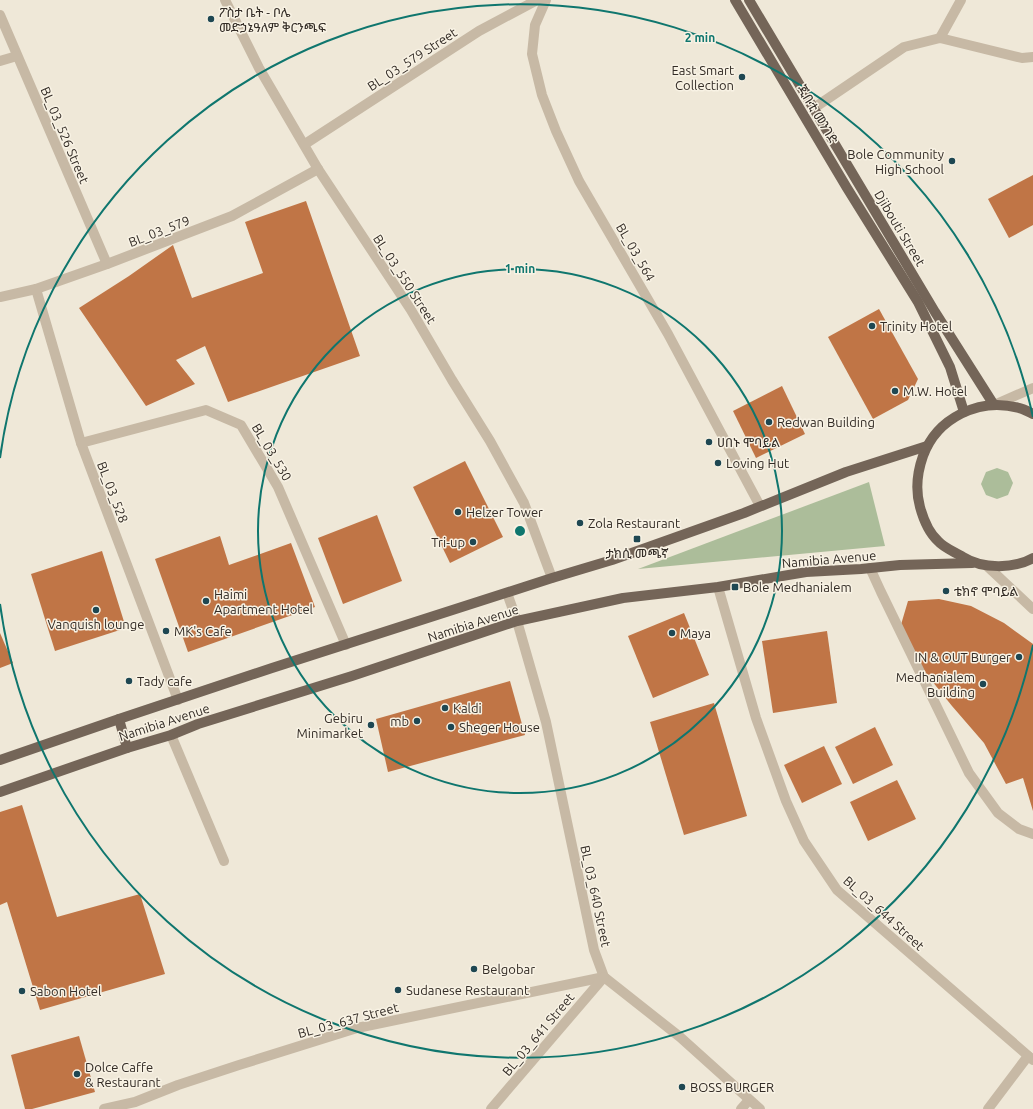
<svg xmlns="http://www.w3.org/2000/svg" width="1033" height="1109" viewBox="0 0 1033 1109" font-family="Ubuntu,'Noto Sans Ethiopic',sans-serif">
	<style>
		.green { fill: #acbd9a }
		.building { fill: #c07546 }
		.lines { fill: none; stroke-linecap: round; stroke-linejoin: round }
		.minor { stroke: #c7b9a5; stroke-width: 10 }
		.major { stroke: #746558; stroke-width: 10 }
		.ring { fill: none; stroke: #0f766e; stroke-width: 2 }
		.poi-dot { fill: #1e4752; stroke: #f8f2e4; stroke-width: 1.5 }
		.labels { text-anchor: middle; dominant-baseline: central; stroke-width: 3; stroke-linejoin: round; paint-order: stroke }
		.poi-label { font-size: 13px; fill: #332c26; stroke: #f8f2e4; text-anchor: start }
		.street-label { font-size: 13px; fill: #332c26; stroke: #f8f2e4 }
		.centre { fill: #0f766e; stroke: #f8f2e4; stroke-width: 2 }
		.ring-label { font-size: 12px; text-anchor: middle; font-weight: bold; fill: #0f766e; stroke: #f8f2e4; stroke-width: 3; stroke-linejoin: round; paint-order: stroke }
	</style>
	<rect width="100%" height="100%" fill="#efe8d8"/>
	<g class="green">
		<polygon points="997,468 1008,472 1013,483 1008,495 997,499 986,495 981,484 986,472"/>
		<polygon points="869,482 885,546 638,569"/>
	</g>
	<g class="building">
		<polygon points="1033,175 1033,225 1009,238 988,199"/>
		<polygon points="306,201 360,356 228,402 205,346 176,360 195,384 146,406 79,308 129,276 173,245 192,298 263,273 245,222"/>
		<polygon points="879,309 918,379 908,400 873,419 828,337"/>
		<polygon points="782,386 805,434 756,458 733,411"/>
		<polygon points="465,461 503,537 450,563 413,487"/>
		<polygon points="377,515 402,581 343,604 318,538"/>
		<polygon points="220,536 229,565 291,543 315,607 188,652 155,559"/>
		<polygon points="102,551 126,628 55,651 31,574"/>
		<polygon points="939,599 971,606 1004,623 1033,644 1033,811 1023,778 1006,784 984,743 952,706 916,661 900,628 908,601"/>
		<polygon points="684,613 709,675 653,698 628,636"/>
		<polygon points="827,631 837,703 773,713 762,641"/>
		<polygon points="0,633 13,663 0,668"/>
		<polygon points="510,681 525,735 388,772 376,719"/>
		<polygon points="714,703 747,816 684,835 650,722"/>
		<polygon points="875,727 893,765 853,784 835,747"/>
		<polygon points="824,746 842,784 802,803 784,765"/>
		<polygon points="897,780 916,819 868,841 850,802"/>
		<polygon points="22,805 57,917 140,894 165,974 40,1010 7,902 0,905 0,812"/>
		<polygon points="79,1036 95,1092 32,1109 25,1109 11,1055"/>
	</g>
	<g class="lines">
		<g class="minor">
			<polyline points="225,0 259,68 318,169 411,310 452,380 490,441 524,503 552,578"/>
			<polyline points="546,0 535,25 532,54 542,95 556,131 579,181 668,334 760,506"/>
			<polyline points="0,15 107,264"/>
			<polyline points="940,38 961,0"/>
			<polyline points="0,61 17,56"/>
			<polyline points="814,108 904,47 940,38 1022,58 1033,57"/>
			<polyline points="305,144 479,31 537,0"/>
			<polyline points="36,289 81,443 178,700"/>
			<polyline points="0,297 36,289 107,264 232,216 318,169"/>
			<polyline points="994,405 1033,388"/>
			<polyline points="81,443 206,410 241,425 278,487 346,645"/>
			<polyline points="987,566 1033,609"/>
			<polyline points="870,568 881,592 969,773 998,813 1019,829 1033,834"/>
			<polyline points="718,587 756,718 786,801 804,841 837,890 1033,1060"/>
			<polyline points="507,593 517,621 546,722 594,950 604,977 680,1037 760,1109"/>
			<polyline points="171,735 224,861"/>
			<polyline points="104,1109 135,1102 178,1085 239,1065 357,1028 604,977"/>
			<polyline points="491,1109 604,977"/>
			<polyline points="741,1109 749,1100"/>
			<polyline points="988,1109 1028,1056"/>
		</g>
		<g class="major">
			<polyline points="735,0 847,188 918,302 950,367 964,412"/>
			<polyline points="749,0 935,312 994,405"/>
			<path d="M1033,414C1029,412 1024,409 1019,408C979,397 937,418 923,456C917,473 915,489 920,507C923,518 928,532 938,541C944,548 955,552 963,557C982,569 1014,569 1033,558"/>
			<polyline points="119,719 127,748"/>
			<polyline points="0,760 119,719 272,668 552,578 612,560 744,513 846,472 927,446"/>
			<polyline points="0,792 127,748 171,735 198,724 352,676 517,621 623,598 718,587 806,572 861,569 900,565 972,563"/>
		</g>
	</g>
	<g class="ring">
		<circle cx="520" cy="531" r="262"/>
		<path d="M1033 645A525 525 0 0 1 0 604M0 458A525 525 0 0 1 1033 417"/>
	</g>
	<g class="poi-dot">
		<circle cx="211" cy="19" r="4"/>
		<circle cx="742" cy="77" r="4"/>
		<circle cx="952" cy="161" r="4"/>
		<circle cx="872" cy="326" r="4"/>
		<circle cx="895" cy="391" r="4"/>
		<circle cx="769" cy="422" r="4"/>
		<circle cx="709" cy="442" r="4"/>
		<circle cx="718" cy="463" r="4"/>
		<circle cx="458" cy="512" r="4"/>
		<circle cx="580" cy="523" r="4"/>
		<rect x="633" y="535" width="8" height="8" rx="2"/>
		<circle cx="473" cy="542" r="4"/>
		<rect x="731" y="583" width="8" height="8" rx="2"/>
		<circle cx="946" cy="591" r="4"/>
		<circle cx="206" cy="601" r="4"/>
		<circle cx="96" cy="610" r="4"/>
		<circle cx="166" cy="631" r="4"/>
		<circle cx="672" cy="633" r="4"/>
		<circle cx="1019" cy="657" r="4"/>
		<circle cx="129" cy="681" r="4"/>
		<circle cx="983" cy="684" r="4"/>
		<circle cx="445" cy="708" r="4"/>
		<circle cx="417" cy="721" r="4"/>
		<circle cx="371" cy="725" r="4"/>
		<circle cx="451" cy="727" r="4"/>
		<circle cx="474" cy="969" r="4"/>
		<circle cx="398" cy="990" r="4"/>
		<circle cx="22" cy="991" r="4"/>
		<circle cx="77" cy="1074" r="4"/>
		<circle cx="682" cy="1087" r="4"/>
	</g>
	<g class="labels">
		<g class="poi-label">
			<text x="219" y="12">ፖስታ ቤት - ቦሌ<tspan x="219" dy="15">መድኃኔዓለም ቅርንጫፍ</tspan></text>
			<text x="734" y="70" text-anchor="end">East Smart<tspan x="734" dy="15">Collection</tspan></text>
			<text x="944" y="154" text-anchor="end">Bole Community<tspan x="944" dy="15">High School</tspan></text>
			<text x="880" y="326">Trinity Hotel</text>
			<text x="903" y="391">M.W. Hotel</text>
			<text x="777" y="422">Redwan Building</text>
			<text x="717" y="442">ሀበኑ ሞባይል</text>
			<text x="726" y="463">Loving Hut</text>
			<text x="466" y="512">Helzer Tower</text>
			<text x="588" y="523">Zola Restaurant</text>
			<text x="465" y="542" text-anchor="end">Tri-up</text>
			<text x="637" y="553" text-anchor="middle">ታክሲ መጫኛ</text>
			<text x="743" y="587">Bole Medhanialem</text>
			<text x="954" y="591">ቴክኖ ሞባይል</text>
			<text x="214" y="594">Haimi<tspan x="214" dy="15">Apartment Hotel</tspan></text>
			<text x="96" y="624" text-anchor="middle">Vanquish lounge</text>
			<text x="174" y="631">MK's Cafe</text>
			<text x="680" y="633">Maya</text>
			<text x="1011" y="657" text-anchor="end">IN &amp; OUT Burger</text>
			<text x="975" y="677" text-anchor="end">Medhanialem<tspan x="975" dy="15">Building</tspan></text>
			<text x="137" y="681">Tady cafe</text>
			<text x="453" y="708">Kaldi</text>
			<text x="363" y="718" text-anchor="end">Gebiru<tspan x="363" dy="15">Minimarket</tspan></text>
			<text x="409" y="721" text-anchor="end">mb</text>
			<text x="459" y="727">Sheger House</text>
			<text x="482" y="969">Belgobar</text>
			<text x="406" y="990">Sudanese Restaurant</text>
			<text x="30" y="991">Sabon Hotel</text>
			<text x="85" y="1067">Dolce Caffe<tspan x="85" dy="15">&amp; Restaurant</tspan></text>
			<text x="690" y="1087">BOSS BURGER</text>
		</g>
		<g class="street-label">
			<text transform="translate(412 59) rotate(-33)">BL_03_579 Street</text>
			<text transform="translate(818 114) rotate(59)">ጂቡቲ መንገድ</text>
			<text transform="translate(65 135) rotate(67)">BL_03_526 Street</text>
			<text transform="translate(900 228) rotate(59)">Djibouti Street</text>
			<text transform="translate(159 231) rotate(-21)">BL_03_579</text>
			<text transform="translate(636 252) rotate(60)">BL_03_564</text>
			<text transform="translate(405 279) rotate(57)">BL_03_550 Street</text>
			<text transform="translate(272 452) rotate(59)">BL_03_530</text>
			<text transform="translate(113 492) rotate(69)">BL_03_528</text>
			<text transform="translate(829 559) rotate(-5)">Namibia Avenue</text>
			<text transform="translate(473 623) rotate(-18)">Namibia Avenue</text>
			<text transform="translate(164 722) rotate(-18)">Namibia Avenue</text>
			<text transform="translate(596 896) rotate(78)">BL_03_640 Street</text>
			<text transform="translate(884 913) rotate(42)">BL_03_644 Street</text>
			<text transform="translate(348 1020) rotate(-15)">BL_03_637 Street</text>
			<text transform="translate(538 1034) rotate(-50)">BL_03_641 Street</text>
		</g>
	</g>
	<circle cx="520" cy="531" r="6" class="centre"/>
	<g class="ring-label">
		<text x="700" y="42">2 min</text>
		<text x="520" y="273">1 min</text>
	</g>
</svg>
